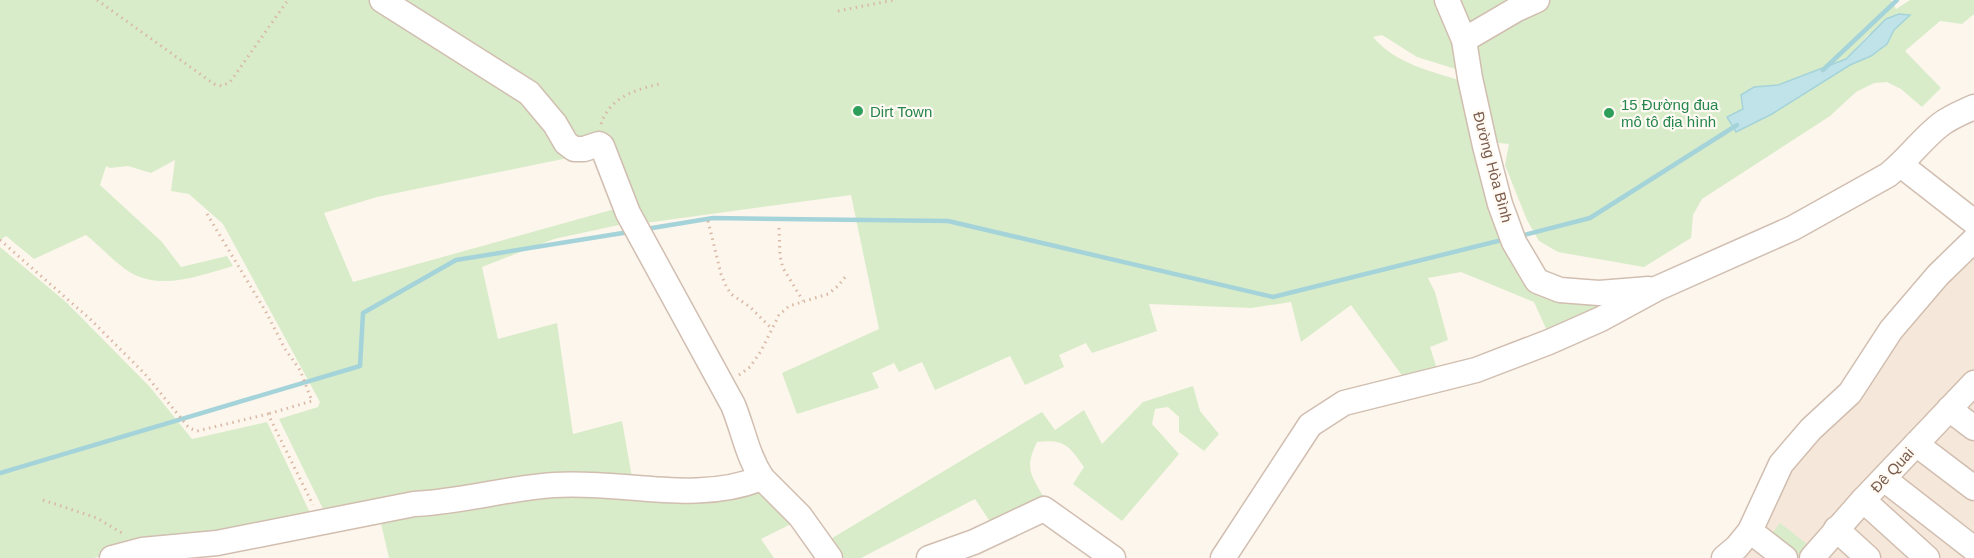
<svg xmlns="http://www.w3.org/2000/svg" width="1974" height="558" viewBox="0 0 1974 558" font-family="Arial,sans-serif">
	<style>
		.residential { fill: #f5e8da }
		.green { fill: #d8ecc9; fill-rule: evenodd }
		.water { fill: #bfe3e8; stroke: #a5d3da; stroke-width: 1.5 }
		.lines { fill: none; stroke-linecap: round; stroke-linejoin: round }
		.stream { stroke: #a5d3da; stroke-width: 4.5 }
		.minor-casing { stroke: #d1beb0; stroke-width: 27 }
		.path { stroke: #d9b8a5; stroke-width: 3; stroke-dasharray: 1.5 4.5; stroke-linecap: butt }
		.minor { stroke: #fff; stroke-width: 24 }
		.leisure-dot { fill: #2e9e5b; stroke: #fffaf3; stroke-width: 2 }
		.labels { text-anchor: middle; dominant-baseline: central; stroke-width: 4.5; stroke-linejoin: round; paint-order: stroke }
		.leisure-label { font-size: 15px; fill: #27864d; stroke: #fffaf3; text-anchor: start }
		.street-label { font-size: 15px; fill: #7a5c4d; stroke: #fffaf3 }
	</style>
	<rect width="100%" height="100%" fill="#fdf6ec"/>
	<polygon class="residential" points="1974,240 1974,558 1724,558 1778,471"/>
	<g class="green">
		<path d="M0,0H1891L1896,9L1910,0H1974V14L1962,24L1940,21L1905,51L1941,88L1922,107L1901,89L1887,82L1874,83L1856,92L1830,116L1702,199L1693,215L1691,238L1644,267L1558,252L1539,241L1527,220L1505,165L1509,144L1490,142L1462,71L1417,57L1382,35L1373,37C1395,64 1434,72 1465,82L1526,283L1641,293L1549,335L1534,302L1461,272L1428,278L1435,292L1448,340L1430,347L1439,375L1406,381L1351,305L1301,342L1291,302L1251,308L1149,304L1157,331L1092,353L1086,343L1059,355L1064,367L1025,385L1010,356L935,390L922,362L899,372L894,363L872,373L879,388L797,414L782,373L879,329L851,195L638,224L607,150L377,197L324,213L353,282L622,207L628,223L554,239L482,267L498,339L557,323L573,434L622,421L633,483L327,517L279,419L318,407L320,402L223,224L189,194L171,191L175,160L151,173L128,166L110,168L106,166L100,185L162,242L181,267L227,256L233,266C201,275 165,290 133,274C118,266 100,246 86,235L34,259L6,236L0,240ZM1909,16L1894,30L1887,44L1871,56L1850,65L1772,114L1736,132L1743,109L1741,95L1754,87L1778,85L1846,59L1868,35Z"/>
		<polygon points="0,247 66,302 150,387 192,439 267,422 313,519 126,548 94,558 0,558"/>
		<path d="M1193,386L1200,411L1219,434L1204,451L1179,432V417L1168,407L1155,409L1152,424L1179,454L1122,521L1073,484L1084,467C1069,446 1065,439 1037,442C1024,469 1031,474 1044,498L993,526L975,499L861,558H841L829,540L1042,412L1055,430L1084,410L1102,444L1143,402Z"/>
		<polygon points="760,485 793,523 761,539 774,558 389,558 380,519 480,500"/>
		<polygon points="1780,523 1811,547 1802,558 1792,558 1768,539"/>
	</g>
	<polygon class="water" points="1899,14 1910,15 1894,30 1887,44 1871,56 1850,65 1772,114 1736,132 1727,117 1743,109 1741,95 1754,87 1778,85 1846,59 1886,19"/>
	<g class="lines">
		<g class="stream">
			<polyline points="1823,70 1897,0"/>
			<polyline points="646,229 713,218 948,221 1273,297 1506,239"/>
			<polyline points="1520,236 1590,218 1737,125"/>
			<polyline points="0,473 360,366 363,313 456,260 629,232"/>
		</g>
		<defs>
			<g id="minor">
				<path d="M382,0L529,93L555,124L566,143L574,149H584L599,144L602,146L628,213L733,405C743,429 747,455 762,478"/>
				<polyline points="1447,0 1464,40 1470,78 1485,146 1500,204 1514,242 1537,281 1560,290 1599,293 1649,289"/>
				<polyline points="1464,40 1517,9 1537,0"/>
				<polyline points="1901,165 1974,222"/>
				<polyline points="1949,409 1974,428"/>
				<polyline points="1916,444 1974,488"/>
				<polyline points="1884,479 1974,549"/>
				<polyline points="1863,500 1927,558"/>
				<polyline points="1836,529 1868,558"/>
				<polyline points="1750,531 1785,558"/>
				<path d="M112,558L142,550L217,543L414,504C461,502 507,488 554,485C624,480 694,505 762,478L800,516L830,558"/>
				<polyline points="929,558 974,542 1044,509 1113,558"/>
				<path d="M1223,558L1310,425L1344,403L1476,370L1549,342L1601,319L1658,288L1793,228L1888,175C1907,160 1921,140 1940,125C1950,117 1963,112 1974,107"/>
				<polyline points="1724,558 1737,547 1750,531 1781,464 1811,429 1850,393 1891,330 1938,275 1974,240"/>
				<polyline points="1812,558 1863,500 1974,383"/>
			</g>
		</defs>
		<use href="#minor" class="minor-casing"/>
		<g class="path">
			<polyline points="97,0 214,84 222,86 230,82 288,0"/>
			<polyline points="838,11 894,0"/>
			<path d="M601,124C609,98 636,89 660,84"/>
			<polyline points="207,214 266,312 285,349 300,370 312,401 268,414"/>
			<polyline points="708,221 721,274 726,286 731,294 750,307 772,329"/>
			<polyline points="779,228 780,256 783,268 803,301"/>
			<polyline points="0,240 90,319 145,374 189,428 197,431 268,414 313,505"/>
			<polyline points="739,375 750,367 761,351 779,315 789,306 828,294 838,286 846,276"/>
			<polyline points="43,500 97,518 125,535"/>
		</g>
		<use href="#minor" class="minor"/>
	</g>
	<g class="leisure-dot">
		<circle cx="858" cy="111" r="6"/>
		<circle cx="1609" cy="113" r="6"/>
	</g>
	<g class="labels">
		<g class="leisure-label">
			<text x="1621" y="104">15 Đường đua<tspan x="1621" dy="17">mô tô địa hình</tspan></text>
			<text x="870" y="111">Dirt Town</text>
		</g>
		<g class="street-label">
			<text transform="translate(1493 167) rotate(75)">Đường Hòa Bình</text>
			<text transform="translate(1892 470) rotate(-47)">Đê Quai</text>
		</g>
	</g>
</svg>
